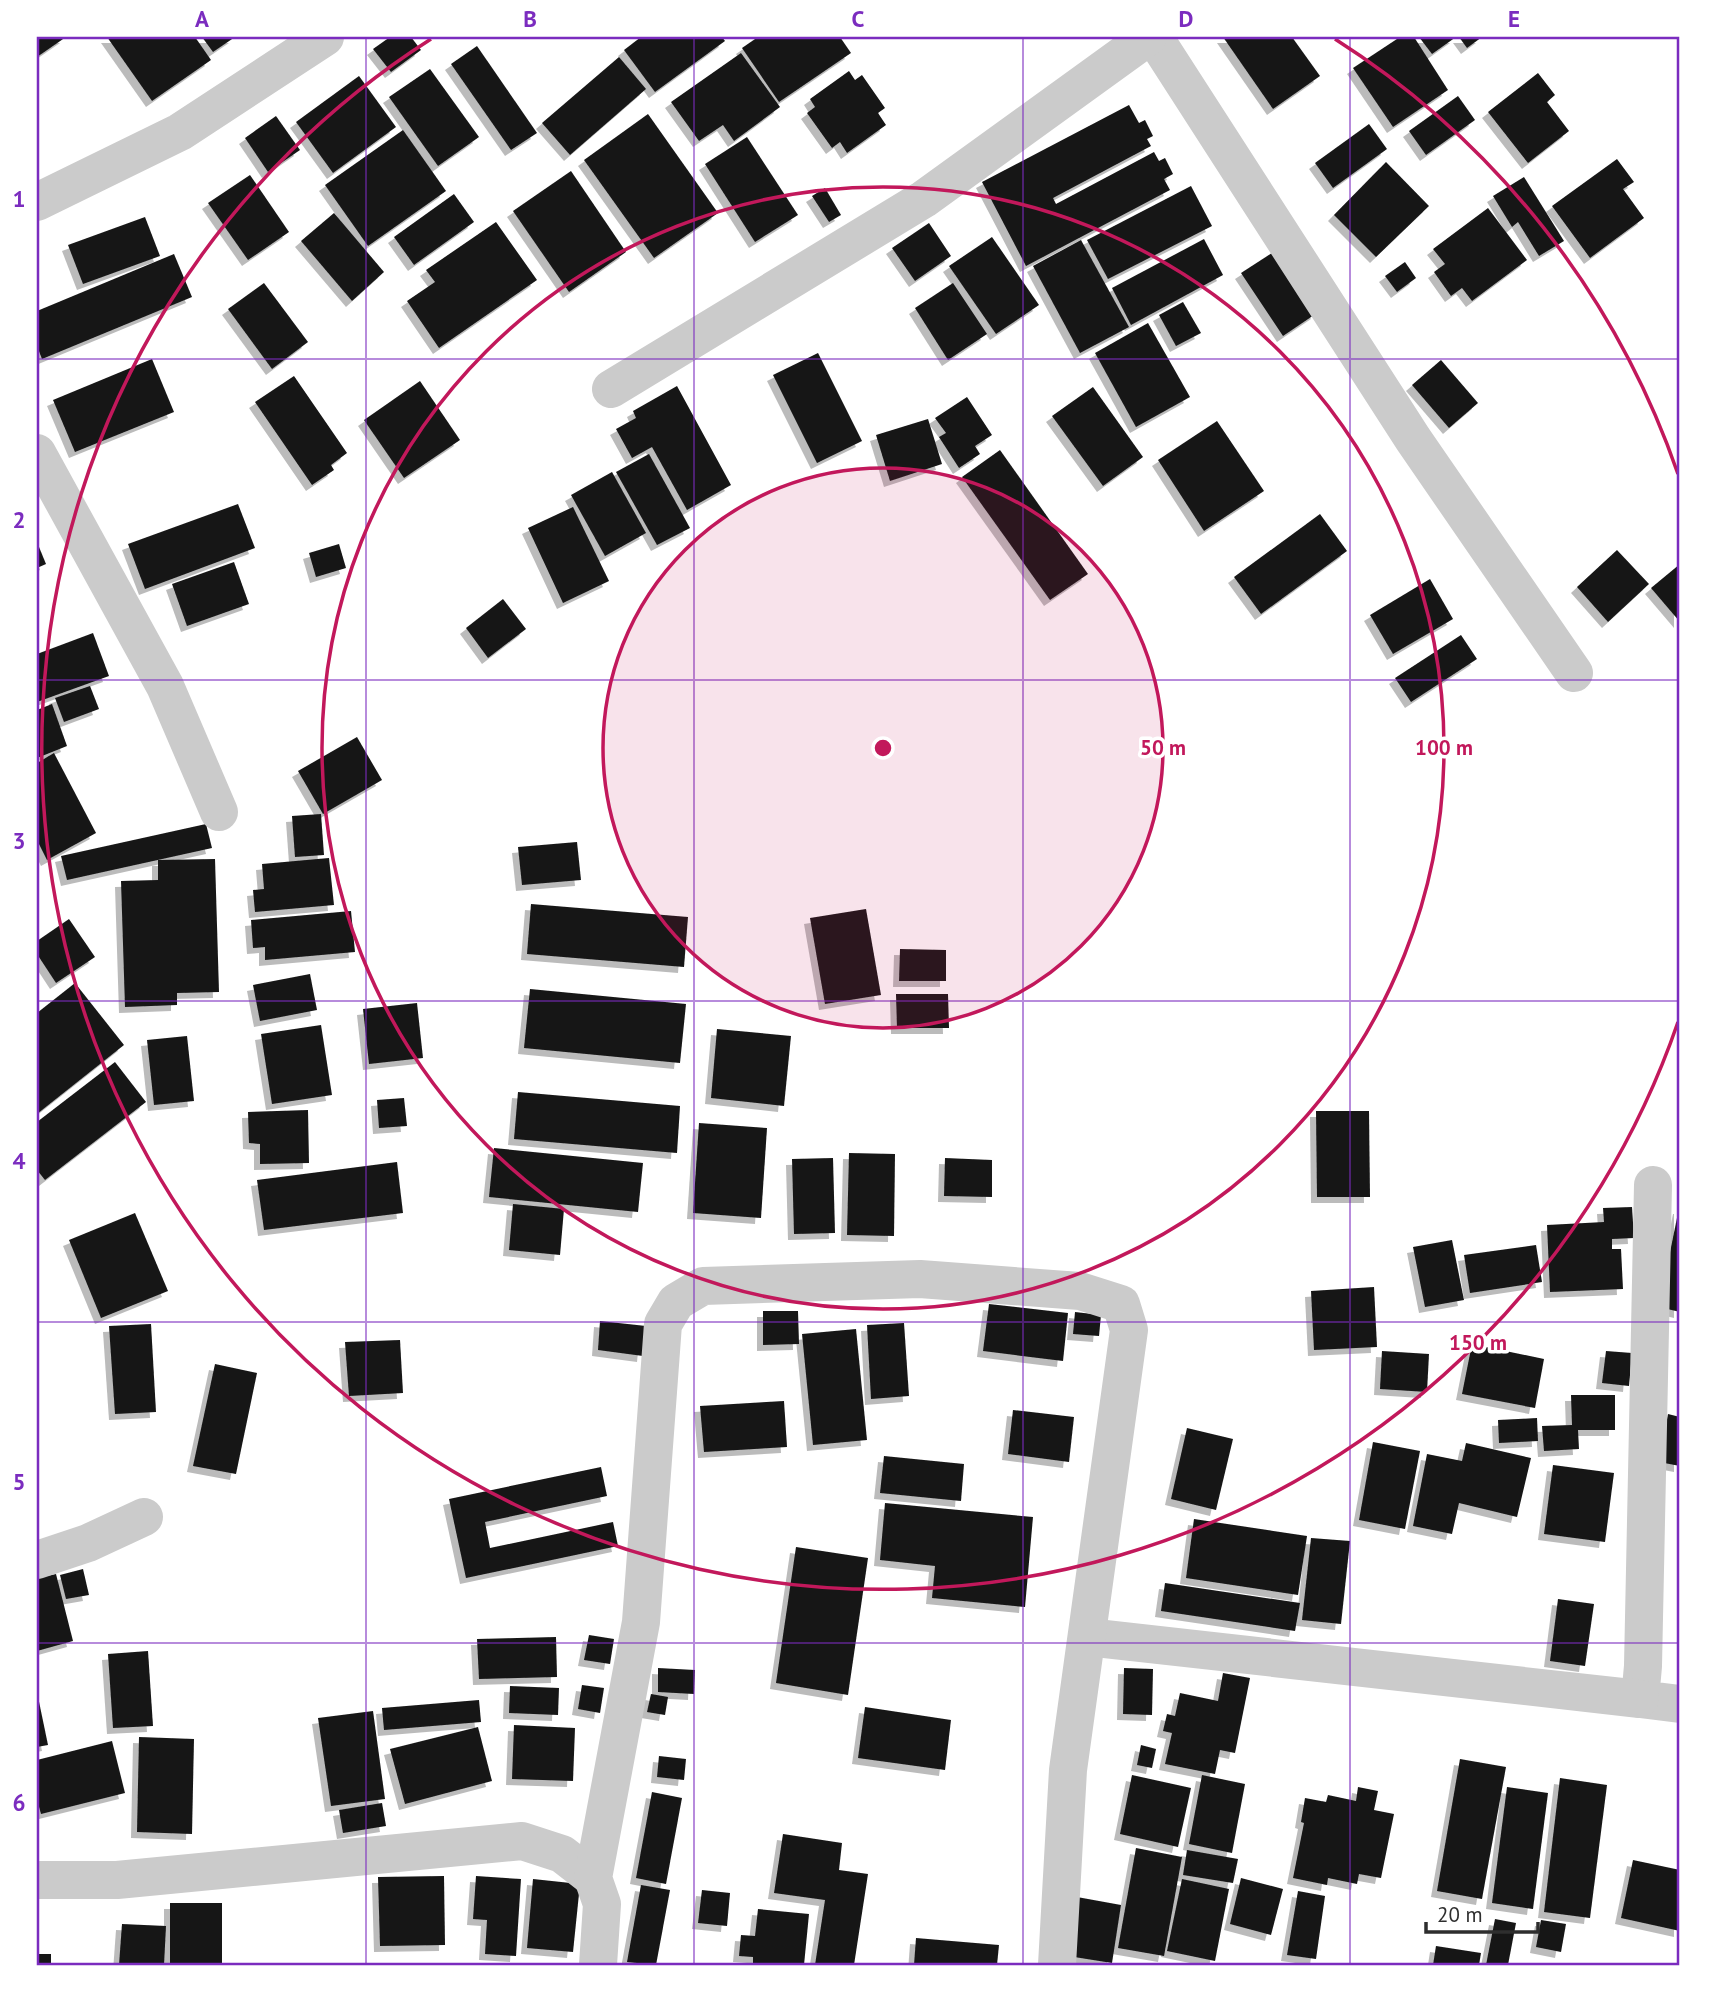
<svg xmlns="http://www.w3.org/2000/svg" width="1717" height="2002" viewBox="0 0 1717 2002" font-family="'PT Sans',sans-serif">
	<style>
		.building { fill: #151515; filter: url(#shadow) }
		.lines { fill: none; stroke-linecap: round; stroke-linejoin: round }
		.minor { stroke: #cbcbcb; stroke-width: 38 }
		.grid { fill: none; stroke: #7b2cbf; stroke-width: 2; stroke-opacity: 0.55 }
		.ring { fill: none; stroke: #c2185b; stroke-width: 3.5 }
		.centre { fill: #c2185b; stroke: #fff; stroke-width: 3.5 }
		.ring-label { font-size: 21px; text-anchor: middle; font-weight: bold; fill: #c2185b; stroke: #fff; stroke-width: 7; stroke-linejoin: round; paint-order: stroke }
		.neatline { fill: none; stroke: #7b2cbf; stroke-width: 2.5 }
		.grid-label { font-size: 23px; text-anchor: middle; font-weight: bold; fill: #7b2cbf }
	</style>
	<defs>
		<filter id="shadow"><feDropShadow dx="-6" dy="6" stdDeviation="0" flood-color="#0004"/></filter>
	</defs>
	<rect width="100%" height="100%" fill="#fff"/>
	<g class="building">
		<polygon points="37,37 66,37 37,57"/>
		<polygon points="107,37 195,37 211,60 152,101"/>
		<polygon points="202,37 235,37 213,52"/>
		<polygon points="390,37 411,37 421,50 391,72 373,49"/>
		<polygon points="641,37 722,37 725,41 655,92 624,50"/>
		<polygon points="758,37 840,37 851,53 779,102 742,48"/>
		<polygon points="1223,37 1292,37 1320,76 1273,109"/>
		<polygon points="1400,37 1414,37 1448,90 1393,127 1353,68"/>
		<polygon points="1419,37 1456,37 1432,54"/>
		<polygon points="1459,37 1482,37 1467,48"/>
		<polygon points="477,46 537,133 511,150 451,64"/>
		<polygon points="741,53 780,107 734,141 723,125 699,141 671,102"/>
		<polygon points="619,57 646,89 570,155 542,123"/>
		<polygon points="430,69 479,137 438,166 389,97"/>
		<polygon points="849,71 855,80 862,75 885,108 878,113 886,125 847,153 840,142 832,148 807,113 815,107 810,99"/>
		<polygon points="1538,73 1555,95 1547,102 1569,131 1528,163 1488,112"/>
		<polygon points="359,76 396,127 333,173 296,122"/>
		<polygon points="1458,96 1475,120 1426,155 1409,131"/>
		<polygon points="1129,105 1139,123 1145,120 1153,136 1147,139 1151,146 1053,198 1056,204 1154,152 1159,161 1165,158 1173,174 1164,179 1170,190 1026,266 982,182"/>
		<polygon points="648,114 718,213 654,258 584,160"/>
		<polygon points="276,116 300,150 268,172 245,138"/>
		<polygon points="1369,124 1387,149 1333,188 1315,163"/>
		<polygon points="403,130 446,191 368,246 325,185"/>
		<polygon points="747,137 798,215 755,242 705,164"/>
		<polygon points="1617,159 1634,182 1623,189 1644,218 1590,258 1552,206"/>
		<polygon points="1386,162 1429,206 1376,257 1334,215"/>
		<polygon points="571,171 626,252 569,292 513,211"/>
		<polygon points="250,175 289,232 248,260 208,203"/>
		<polygon points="1524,177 1564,241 1539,256 1518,222 1512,227 1493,196"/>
		<polygon points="1191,186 1212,226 1108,279 1087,240"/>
		<polygon points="825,188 841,215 829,222 812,196"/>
		<polygon points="454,194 474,222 414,265 394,237"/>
		<polygon points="1488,208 1527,260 1472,301 1462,288 1451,296 1434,272 1445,264 1433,249"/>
		<polygon points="334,213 384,272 352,301 301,241"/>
		<polygon points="145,217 160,256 83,284 68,245"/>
		<polygon points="496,222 537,280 439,348 407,301 435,282 426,270"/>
		<polygon points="929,223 951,256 915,281 892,248"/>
		<polygon points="992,237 1039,305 996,334 949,266"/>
		<polygon points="1204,239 1223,275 1131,325 1112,288"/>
		<polygon points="1081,240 1129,327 1080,353 1033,266"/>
		<polygon points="1275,251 1317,313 1283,336 1241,273"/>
		<polygon points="174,254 192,297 42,359 37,346 37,311"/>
		<polygon points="1405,262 1416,278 1397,292 1385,276"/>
		<polygon points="264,283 308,342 272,369 228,309"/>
		<polygon points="953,283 987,334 948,360 915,308"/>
		<polygon points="1183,302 1201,333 1176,346 1159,315"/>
		<polygon points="1148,323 1190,397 1136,427 1095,353"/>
		<polygon points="818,353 862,441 817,463 773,375"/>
		<polygon points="152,359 174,412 75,452 53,400"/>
		<polygon points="1441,360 1478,403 1449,428 1412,385"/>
		<polygon points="294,376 347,453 331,465 334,470 312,485 255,402"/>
		<polygon points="420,381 460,440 404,478 364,420"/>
		<polygon points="677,386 731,485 687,510 652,447 632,458 616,429 636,418 633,411"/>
		<polygon points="1093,387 1143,457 1103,486 1052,416"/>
		<polygon points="967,397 992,435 975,446 980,454 959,468 939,437 946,433 935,418"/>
		<polygon points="928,419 942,464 890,481 876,435"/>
		<polygon points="1217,421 1264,491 1204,531 1158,460"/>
		<polygon points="1000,450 1088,574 1050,600 962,477"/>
		<polygon points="649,454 690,528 657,545 616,472"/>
		<polygon points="612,472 646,533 605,556 571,495"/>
		<polygon points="238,504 255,548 145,589 128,544"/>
		<polygon points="573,507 609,581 563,603 528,528"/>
		<polygon points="1320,514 1347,551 1261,614 1234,577"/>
		<polygon points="339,544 346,568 316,577 309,553"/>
		<polygon points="39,547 46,564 37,568 37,548"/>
		<polygon points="1617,550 1649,584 1608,622 1577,587"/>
		<polygon points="234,562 249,604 187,626 172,584"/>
		<polygon points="1680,564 1680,622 1651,588"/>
		<polygon points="1430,579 1453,619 1393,654 1370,615"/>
		<polygon points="503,599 526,629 488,658 466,628"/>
		<polygon points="93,633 109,676 37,702 37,654"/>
		<polygon points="1461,635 1477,659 1411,702 1395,678"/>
		<polygon points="90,686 99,709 64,722 55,698"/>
		<polygon points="52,704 67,746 37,758 37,710"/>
		<polygon points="357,737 382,780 323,814 298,771"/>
		<polygon points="54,753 96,833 47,860 37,840 37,763"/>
		<polygon points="321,814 324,855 295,857 292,816"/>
		<polygon points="206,824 212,848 67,880 61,856"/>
		<polygon points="577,842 581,880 522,885 518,847"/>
		<polygon points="329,858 334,905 255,912 253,890 264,889 262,864"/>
		<polygon points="215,859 219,992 177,993 177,1005 125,1007 121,881 158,880 158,860"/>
		<polygon points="531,904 688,917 684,967 527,954"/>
		<polygon points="866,909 881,995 825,1004 810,918"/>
		<polygon points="351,911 355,952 265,960 265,947 253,948 251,920"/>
		<polygon points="69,919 95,957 56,983 37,954 37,941"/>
		<polygon points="900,949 946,950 946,981 899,981"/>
		<polygon points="310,974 317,1010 260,1021 253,985"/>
		<polygon points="75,983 124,1045 37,1114 37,1013"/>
		<polygon points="530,989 686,1004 680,1063 524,1048"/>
		<polygon points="896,994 948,994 949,1028 897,1028"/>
		<polygon points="417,1003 423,1058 369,1064 363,1009"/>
		<polygon points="321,1025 332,1095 272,1104 261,1034"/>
		<polygon points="717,1029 791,1036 784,1106 711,1098"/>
		<polygon points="187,1036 194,1101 154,1105 147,1040"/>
		<polygon points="115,1062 146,1102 45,1180 37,1170 37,1122"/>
		<polygon points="518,1092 680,1106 677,1153 514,1139"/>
		<polygon points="404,1098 407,1126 379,1128 377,1100"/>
		<polygon points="308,1110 309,1163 260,1164 260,1144 249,1143 248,1112"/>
		<polygon points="1316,1111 1369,1111 1370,1197 1317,1197"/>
		<polygon points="699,1123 767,1128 761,1218 693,1213"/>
		<polygon points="494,1148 643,1163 638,1212 489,1197"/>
		<polygon points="849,1153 895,1154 894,1236 847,1235"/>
		<polygon points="833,1158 835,1233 794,1234 792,1159"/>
		<polygon points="945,1158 992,1160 992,1197 944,1196"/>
		<polygon points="397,1162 403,1213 264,1230 257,1180"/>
		<polygon points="513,1204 564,1209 560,1255 509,1250"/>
		<polygon points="1632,1207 1634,1238 1612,1239 1612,1249 1621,1249 1623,1289 1550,1292 1547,1225 1604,1222 1603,1208"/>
		<polygon points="1679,1208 1680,1208 1680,1312 1659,1307"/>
		<polygon points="135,1213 168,1291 101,1318 69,1240"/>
		<polygon points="1452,1240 1464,1300 1425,1307 1413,1247"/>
		<polygon points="1536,1245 1542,1282 1470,1293 1464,1255"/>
		<polygon points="1374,1287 1377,1347 1314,1350 1311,1291"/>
		<polygon points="989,1304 1068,1313 1063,1361 983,1351"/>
		<polygon points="763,1311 798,1311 799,1344 763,1345"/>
		<polygon points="1075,1312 1101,1315 1099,1336 1073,1334"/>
		<polygon points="600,1321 646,1326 643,1356 598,1350"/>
		<polygon points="904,1323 909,1396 871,1399 867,1325"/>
		<polygon points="151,1324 156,1412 115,1414 109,1326"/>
		<polygon points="856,1329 867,1440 813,1445 802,1334"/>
		<polygon points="400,1340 403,1393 349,1396 345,1342"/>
		<polygon points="1472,1344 1544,1359 1535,1408 1462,1394"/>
		<polygon points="1382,1351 1429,1354 1427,1392 1380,1389"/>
		<polygon points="1606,1351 1632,1353 1629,1386 1602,1383"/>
		<polygon points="215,1364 257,1373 236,1474 193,1466"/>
		<polygon points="1571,1395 1615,1395 1615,1430 1578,1430 1579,1449 1544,1451 1542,1426 1572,1425"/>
		<polygon points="784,1401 787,1447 704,1452 700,1406"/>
		<polygon points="1013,1410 1074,1417 1069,1462 1008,1454"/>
		<polygon points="1668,1414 1680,1417 1680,1466 1659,1462"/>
		<polygon points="1537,1418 1538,1441 1499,1443 1498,1420"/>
		<polygon points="1187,1428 1233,1439 1216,1510 1171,1499"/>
		<polygon points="1373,1442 1420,1451 1405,1529 1359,1520"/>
		<polygon points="1466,1443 1531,1458 1517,1517 1459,1503 1452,1534 1413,1526 1427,1454 1462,1461"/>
		<polygon points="884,1456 964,1464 961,1501 880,1493"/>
		<polygon points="1553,1465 1614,1473 1605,1542 1544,1534"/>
		<polygon points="601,1467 607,1496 485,1522 490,1548 613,1522 618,1546 466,1578 449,1499"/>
		<polygon points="885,1503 1033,1517 1025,1607 932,1598 935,1566 880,1560"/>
		<polygon points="1194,1519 1307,1536 1298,1595 1186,1578"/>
		<polygon points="1311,1538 1350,1541 1341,1624 1302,1620"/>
		<polygon points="796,1547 868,1558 848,1695 776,1683"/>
		<polygon points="83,1569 89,1595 66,1599 60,1575"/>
		<polygon points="56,1574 73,1641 37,1651 37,1578"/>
		<polygon points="1165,1583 1300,1603 1295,1631 1161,1611"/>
		<polygon points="1558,1599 1594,1604 1585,1666 1550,1661"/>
		<polygon points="589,1635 614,1639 610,1664 584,1660"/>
		<polygon points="556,1637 557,1677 479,1679 477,1639"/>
		<polygon points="148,1651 153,1726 113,1728 108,1654"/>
		<polygon points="658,1668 695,1670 694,1694 658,1692"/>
		<polygon points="1124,1668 1153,1669 1152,1715 1123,1714"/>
		<polygon points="1223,1673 1250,1678 1235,1753 1220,1750 1215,1774 1165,1764 1172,1733 1163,1731 1167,1714 1175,1716 1180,1693 1218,1701"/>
		<polygon points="582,1685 604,1688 600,1713 578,1709"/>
		<polygon points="510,1686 559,1688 558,1715 509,1713"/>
		<polygon points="37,1692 48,1745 37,1747"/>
		<polygon points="651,1694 668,1697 665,1715 647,1712"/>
		<polygon points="479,1700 481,1722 384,1730 382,1708"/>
		<polygon points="865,1707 951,1720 945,1770 858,1758"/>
		<polygon points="373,1711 385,1799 331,1806 318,1718"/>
		<polygon points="514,1725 575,1728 573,1781 512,1779"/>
		<polygon points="478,1727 492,1781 405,1804 390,1749"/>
		<polygon points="139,1737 194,1739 192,1834 137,1832"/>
		<polygon points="112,1741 125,1793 41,1814 37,1799 37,1760"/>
		<polygon points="1141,1745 1156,1749 1152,1768 1137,1765"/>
		<polygon points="659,1756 686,1759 684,1780 657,1777"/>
		<polygon points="1460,1759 1506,1767 1482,1899 1437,1891"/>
		<polygon points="1132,1775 1191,1788 1178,1847 1120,1834"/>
		<polygon points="1202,1775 1245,1784 1232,1853 1189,1844"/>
		<polygon points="1560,1778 1607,1785 1590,1918 1544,1912"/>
		<polygon points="1358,1787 1378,1791 1374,1810 1394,1814 1381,1878 1359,1874 1357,1884 1328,1878 1327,1885 1293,1878 1304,1823 1301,1822 1305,1798 1326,1802 1328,1795 1356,1801"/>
		<polygon points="1507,1787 1548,1793 1533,1909 1492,1903"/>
		<polygon points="652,1792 682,1798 666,1884 636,1878"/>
		<polygon points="382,1803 386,1826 343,1833 339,1810"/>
		<polygon points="783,1834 842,1843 839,1870 868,1874 854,1965 815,1965 825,1900 774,1893"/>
		<polygon points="1136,1848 1182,1857 1164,1956 1118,1948"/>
		<polygon points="1187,1850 1238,1859 1233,1883 1183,1875"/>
		<polygon points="1633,1860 1680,1870 1680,1931 1621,1918"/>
		<polygon points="444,1876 445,1945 380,1946 378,1877"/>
		<polygon points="476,1876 521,1879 516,1956 485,1954 487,1920 473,1919"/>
		<polygon points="1241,1878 1283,1889 1271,1935 1230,1924"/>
		<polygon points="533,1879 580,1884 573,1952 527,1948"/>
		<polygon points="1182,1879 1229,1889 1215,1961 1167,1951"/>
		<polygon points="641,1885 670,1890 656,1965 627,1962"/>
		<polygon points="702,1890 730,1893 727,1926 698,1923"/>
		<polygon points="1298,1891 1325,1896 1316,1959 1287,1955"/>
		<polygon points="1077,1897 1121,1905 1112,1963 1068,1956"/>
		<rect x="170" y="1903" width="52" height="62"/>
		<polygon points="758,1909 809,1914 804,1965 753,1965 753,1957 739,1956 741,1935 755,1936"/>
		<polygon points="1495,1919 1516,1923 1508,1965 1486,1965"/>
		<polygon points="1541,1920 1566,1924 1561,1952 1536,1947"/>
		<polygon points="122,1924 166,1926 164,1965 119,1965"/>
		<polygon points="916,1938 999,1945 997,1965 914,1965"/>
		<polygon points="1436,1946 1481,1953 1479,1965 1433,1965"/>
		<rect x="37" y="1954" width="14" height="11"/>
	</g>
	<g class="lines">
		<g class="minor">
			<polyline points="1154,37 1413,439 1574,673"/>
			<polyline points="37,202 180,132 325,37"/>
			<polyline points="611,389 924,199 1148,37"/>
			<polyline points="37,453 165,686 219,812"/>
			<polyline points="1653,1185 1643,1666 1640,1699 1680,1704"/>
			<polyline points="37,1560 88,1543 144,1517"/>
			<polyline points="1087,1637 1640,1699"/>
			<polyline points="37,1880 117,1880 522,1841 562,1854 593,1878"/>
			<polyline points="598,1965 602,1904 593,1878 641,1622 663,1324 676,1302 703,1286 920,1279 1080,1291 1121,1304 1129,1330 1068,1770 1057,1965"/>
		</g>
	</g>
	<path class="grid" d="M366,37V1965M694,37V1965M1023,37V1965M1350,37V1965M37,359H1680M37,680H1680M37,1001H1680M37,1322H1680M37,1643H1680"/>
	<circle cx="883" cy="748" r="280" fill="#c2185b" fill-opacity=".12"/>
	<g class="ring">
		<circle cx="883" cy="748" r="280"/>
		<circle cx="883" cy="748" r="561"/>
		<path d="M1678 1022A841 841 0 1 1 431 39M1335 39A841 841 0 0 1 1678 474"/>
	</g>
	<circle cx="883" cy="748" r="10" class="centre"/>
	<g class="ring-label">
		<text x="1163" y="755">50 m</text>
		<text x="1444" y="755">100 m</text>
		<text x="1478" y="1350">150 m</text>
	</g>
	<rect width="1717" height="2002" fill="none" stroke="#ffffff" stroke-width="77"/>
	<path d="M1426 1922v10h112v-10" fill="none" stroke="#2e2e2e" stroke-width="3.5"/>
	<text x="1437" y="1922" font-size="21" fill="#2e2e2e" stroke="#ffffff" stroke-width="5" paint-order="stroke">20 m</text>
	<rect x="38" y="38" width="1640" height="1926" class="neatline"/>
	<g class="grid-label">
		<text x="202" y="27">A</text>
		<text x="530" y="27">B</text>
		<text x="858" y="27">C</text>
		<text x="1186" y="27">D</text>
		<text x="1514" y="27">E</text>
		<text x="19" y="207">1</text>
		<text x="19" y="528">2</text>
		<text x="19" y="849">3</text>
		<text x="19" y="1169">4</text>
		<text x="19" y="1490">5</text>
		<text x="19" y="1811">6</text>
	</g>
</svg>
